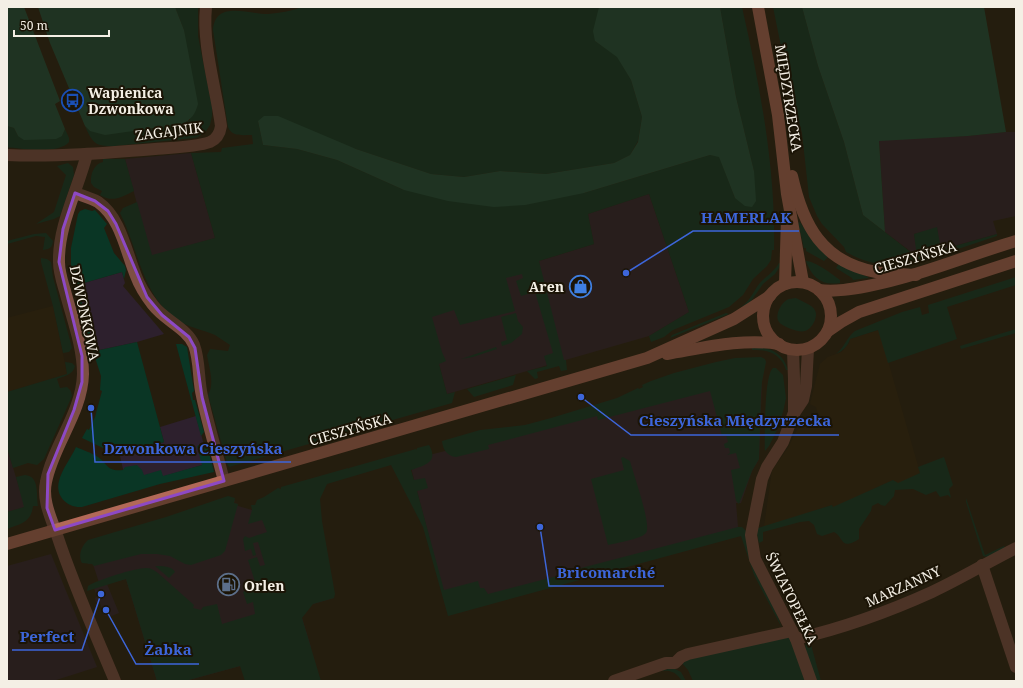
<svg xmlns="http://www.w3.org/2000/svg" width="1023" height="688" viewBox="0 0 1023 688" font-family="'Noto Serif',serif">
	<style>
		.commercial { fill: #2d202d }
		.built { fill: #2e230d }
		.green { fill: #0a3625 }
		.forest { fill: #1a4f3a }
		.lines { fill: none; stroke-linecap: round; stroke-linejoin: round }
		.street { stroke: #7d4f43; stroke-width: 12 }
		.secondary { stroke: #b26957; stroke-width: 12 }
		.marked { fill: none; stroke: #8d49c5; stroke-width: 3; stroke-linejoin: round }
		.labels { text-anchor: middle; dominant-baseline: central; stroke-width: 4; stroke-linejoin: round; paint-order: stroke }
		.poi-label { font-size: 14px; font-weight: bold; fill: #f4efe5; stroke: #1b1406; text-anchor: start }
		.street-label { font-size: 14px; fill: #f4efe5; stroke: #1b1406 }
		.leader { fill: none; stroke: #3d66da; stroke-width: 1.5 }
		.callout-dot { fill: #3d66da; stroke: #1b1406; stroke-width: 1.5 }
		.callout-label { font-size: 15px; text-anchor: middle; font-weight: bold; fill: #3d66da; stroke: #1b1406; stroke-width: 4; stroke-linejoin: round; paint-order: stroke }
	</style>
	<rect width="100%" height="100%" fill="#251d0e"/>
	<g class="commercial">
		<polygon points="1006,132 1016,132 1016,216 993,221 997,234 940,250 937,228 914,234 918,257 885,232 879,140 968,136"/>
		<polygon points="191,153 215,238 151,256 125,159"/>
		<polygon points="649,194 689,312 649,336 447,394 421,297 540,265 539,261 594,244 588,214"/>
		<polygon points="122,272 125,283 123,286 164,334 137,342 95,351 77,285"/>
		<polygon points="762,382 759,459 752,471 741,503 736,503 738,527 744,529 449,613 409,460 533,429 625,403"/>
		<polygon points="196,416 209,463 127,487 120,456 164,442 160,427"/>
		<polygon points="7,448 25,507 7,512"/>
		<polygon points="235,500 234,503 238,504 238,506 252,510 267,506 334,598 299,608 311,647 185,681 157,681 126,579 107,584 119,613 109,617 108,615 105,616 99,601 96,602 95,598 97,597 94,588 100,586 93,564 88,564 91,546"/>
		<polygon points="51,554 97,667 53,681 7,681 7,566"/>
	</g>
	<g class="built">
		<polygon points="53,306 67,374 7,392 7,318"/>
		<polygon points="879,330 920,473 898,484 893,480 833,508 832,505 764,527 772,471 788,448 797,430 810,423 820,420 816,407 810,404 820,364 828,357 842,352 849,343 850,339"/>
	</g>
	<g class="green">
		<path d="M175,7H198V36L212,107V116L210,125L206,131L198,137L194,138L114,146C95,146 93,144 85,126L90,131H137L182,124L190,120L184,30Z"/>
		<path d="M302,7H599L595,41L617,56L631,80L642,117L638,141L630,155L614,163L546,174L500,171L464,177L431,174L356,149L258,121L263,145L297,149L337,160L404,190L584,193L710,155L719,156L735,198L754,171L736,97L720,7H742C760,86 776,169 774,250H772L771,260L767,266L753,279L743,295L729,307L673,330L664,337L651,342L649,336L689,312L649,194L588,214L594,244L539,261L564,360H566L567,370L561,371L559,366L537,372L538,378L535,379L527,371L547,366L544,356L553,353L535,292L521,296L516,281L523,278L522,274L506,278L515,311L460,325L454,310L432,317L442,352L446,361L439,364L447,394L455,392L452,403L229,467L227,463L208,395C215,384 209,367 207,355L210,349L228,351L230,345C225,342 220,338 215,335C204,330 187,327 177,320C142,295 138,248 120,213L123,208L137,202L152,255L215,238L191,153L221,152L222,148L253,144L252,135C242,135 232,137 228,127L213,30C215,0 248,14 268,14C280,13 291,11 302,7Z"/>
		<path d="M773,7H802L818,66L844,142L863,215L917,257L914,234L937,227L941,250L997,234V236L940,255L936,246L929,248L932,258C900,267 876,269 846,252L844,247L822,224L817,216L809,197L802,133L786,71Z"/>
		<path d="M7,126L14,128L18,136H62L65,129L69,138V142C60,154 21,149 7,147Z"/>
		<path d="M103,159H125L134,191C121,197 113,203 100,195L102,191L94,187L91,183C90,174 94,164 103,162Z"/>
		<polygon points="68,163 73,167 74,175 60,216 54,219 36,224 54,212 66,175 57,166"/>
		<polygon points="85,209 92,211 95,210 107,224 104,228 114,253 125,266 126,270 124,279 122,272 77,285 95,351 137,342 164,442 120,456 82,438 87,429 89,430 95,417 102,391 100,390 101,376 89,339 71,266 71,248 78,214 80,211"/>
		<polygon points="800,222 813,242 828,257 824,261 806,251 806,248 804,248 798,223"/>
		<path d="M46,233L53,241C52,248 50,249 43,250L45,237L36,236L7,244V241L34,234Z"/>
		<polygon points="41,258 47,259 51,262 53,277 72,348 69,352 63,353 53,306 41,262"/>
		<path d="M806,261C815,261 832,274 840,280V283C822,286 812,278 806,261Z"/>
		<path d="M779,263H781L779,268L775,274L763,284L749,304L741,307C750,301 753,292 759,284C766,276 773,273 779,263Z"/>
		<polygon points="839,264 851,270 868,277 868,278 853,280 852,278 836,268 838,265"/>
		<path d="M1016,277V285L947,307L957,339L888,363L878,330L850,339C848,346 843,351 836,354C844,348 847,337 855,331L902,312L920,307L922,315L929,313L928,305Z"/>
		<path d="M796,298C806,304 820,306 815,320C813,325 809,330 805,331C799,333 783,327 779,322C774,315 782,301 789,299C790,299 795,298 796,298Z"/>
		<polygon points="516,313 518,321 523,327 522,334 511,343 502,346 501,342 507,340 501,317"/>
		<polygon points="726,313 729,314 670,338 672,335"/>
		<polygon points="1016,329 1016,333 961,349 960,346"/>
		<polygon points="176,344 182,344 187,347 194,391 192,393 193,400 195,400 204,432 201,436"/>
		<polygon points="496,347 497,349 473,357 461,359"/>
		<path d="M752,348C770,346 783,353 788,370H786C781,354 768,349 752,350Z"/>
		<path d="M761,357L765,359L766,362L762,382L761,394L759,459L752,471L739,504L736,501L731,470L740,468L736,453L727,455L730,453L729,448H725L724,444L728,442L726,435L722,436L710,391L598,420L597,416L488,445L489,449L456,457C447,456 443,450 442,441L480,430L525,425L551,418L617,398L638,388L639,389L643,387L642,385L651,381L674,373L716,362L735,358Z"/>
		<path d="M65,362L72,363L75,366C73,375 64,376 57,379L60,388L67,387L71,391L72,396L44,459L37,465L28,463L13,468L7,448V392L67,374Z"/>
		<path d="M773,368H776L783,375L786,398L783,412L778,428L769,446L765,451C765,437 764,375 773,368Z"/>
		<polygon points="516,375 513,385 474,397 467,389"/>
		<path d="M203,443L207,444L214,472L160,484L82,507C67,508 55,496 59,481C62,469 71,458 76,447C83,450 92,453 98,457C108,464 107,472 123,470L125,467L137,465L142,470L144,475L161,470L163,476L202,465L197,446Z"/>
		<path d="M429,445C439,462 425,465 411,470L414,480L425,478L428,488L417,491L444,590L478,581L480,588H484L488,594L561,575L562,573L738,527H742L746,531L782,628L754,575L741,536L448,616L423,527L391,465L327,484L320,499L322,521L335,594L334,598L313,604L302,618L321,681H245L240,666L185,681H157L126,579L87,591L88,586C97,580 135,568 146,568C151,568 154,570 158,573L194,605L193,608L201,610L203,607L217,604L222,624L255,614L253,602L247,604L243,592L252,587L254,593L258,591L248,560L257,557L260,566L265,565L258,542L253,543L256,555L253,556L251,549L245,551L243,539L245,536L249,538L267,532L262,520L248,524L252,510L251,505H255L257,500L264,497L278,488L281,489V487L348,468L349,469V468L416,449L417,450V448Z"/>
		<path d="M623,457L630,461C633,473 652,525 646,533C641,539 616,543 608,545L591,479L624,470L621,458Z"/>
		<path d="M944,457L953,485L949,489L951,498L948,495L940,497L936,491L926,495L913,489L895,490L894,496L885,506L881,505L878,503L872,506L871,511L859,529V539C840,551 844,537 834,532L822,536L817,534L814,525L809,521L800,522L763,532V541L759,543L757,534L758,528L832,505L833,507L893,480L898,483L920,473L918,467Z"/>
		<path d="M25,475C40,476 36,495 38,506H33C31,523 20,524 7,529V512L24,507L16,477Z"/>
		<path d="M228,496L235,498L234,503L238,504L225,551L221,555L191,565L185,564L170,556L157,554H141L94,566L92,564L82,563C78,556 81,546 88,540L166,517Z"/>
		<polygon points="966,498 985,555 1004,546 1006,549 988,557 983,556 966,502"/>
		<path d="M155,566C162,566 172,566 175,572L169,578Z"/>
		<polygon points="786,637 790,638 805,681 693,681 688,670 681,662 684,658"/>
		<polygon points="810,641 821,681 815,681 805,648 806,644"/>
		<path d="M673,668L681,672L686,681H682C674,669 667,670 654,672Z"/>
	</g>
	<g class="forest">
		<polygon points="7,7 24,7 60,101 55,104 65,129 62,136 56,139 24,140 18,136 14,128 7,126"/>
		<path d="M38,7H175L184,30L198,104C195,114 192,119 182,124L105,135L90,131L85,126L50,43Z"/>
		<polygon points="599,7 720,7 736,97 754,171 756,201 752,207 745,206 735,198 719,157 710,155 584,193 525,205 494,207 448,201 404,190 337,160 297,149 263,145 258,121 264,116 278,116 356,149 431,174 464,177 500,171 546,174 614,163 630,155 638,142 642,117 631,80 617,57 595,41 593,31"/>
		<polygon points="802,7 984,7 1006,132 968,136 879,141 885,232 863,215 844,142 818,66"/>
	</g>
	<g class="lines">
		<g class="street">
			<path d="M87,154C78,189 58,226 59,262C59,272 62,281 65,291C72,318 83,346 83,374C82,413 53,445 46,482C42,500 51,518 57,535C73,584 95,633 115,681"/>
			<path d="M7,155C56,157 106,153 155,149C169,148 197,147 210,142C217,139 220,133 221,126C216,88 202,45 206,7"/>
			<path d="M75,193C83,196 91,198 98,202C121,218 126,252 136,276C140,287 146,296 153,305C164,320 187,328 194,345C200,361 198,379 202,396C208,425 217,453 224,481"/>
			<polyline points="808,349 806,386 803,400 793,415 783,442 767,467 762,479 751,535 755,559 796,639 811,681"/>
			<polyline points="793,350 794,379 794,414"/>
			<polyline points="982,565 1016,667"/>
			<path d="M796,639C843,628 888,612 932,592C960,579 988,562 1016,548"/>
			<polyline points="614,681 666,663 675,663 681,657 688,654 792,631"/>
		</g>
		<g class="secondary">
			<polyline points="758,7 778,115 787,194 803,282"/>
			<path d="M792,176C803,225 822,262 876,272C889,274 902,274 916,275"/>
			<circle cx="797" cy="316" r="34"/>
			<polyline points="785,284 787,219"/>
			<path d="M819,290C836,292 852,289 868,286C919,276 966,256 1016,241"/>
			<polyline points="828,331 841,322 859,312 1016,261"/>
			<path d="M667,354C703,348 742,338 779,344"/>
			<polyline points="7,544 647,358 734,319 770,296"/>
		</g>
	</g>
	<path d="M0 0H1023V688H0ZM75,193L95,201L108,211L116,224L147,297L162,315L189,337L195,348L202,397L224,481L55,530L47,508L48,474L74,410L82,382V356L59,262L63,229Z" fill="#251d0e" fill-opacity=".55" fill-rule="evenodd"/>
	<path class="marked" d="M75,193L95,201L108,211L116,224L147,297L162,315L189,337L195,348L202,397L224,481L55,530L47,508L48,474L74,410L82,382V356L59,262L63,229Z"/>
	<defs>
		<symbol id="bus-ring" viewBox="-11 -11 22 22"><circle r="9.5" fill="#1b1406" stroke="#1a4fb4" stroke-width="1.5"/><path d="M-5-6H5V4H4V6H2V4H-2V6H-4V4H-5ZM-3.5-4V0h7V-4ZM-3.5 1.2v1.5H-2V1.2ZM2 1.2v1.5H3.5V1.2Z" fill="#1a4fb4"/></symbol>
		<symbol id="shop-ring" viewBox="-11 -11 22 22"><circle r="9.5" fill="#1b1406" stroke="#3f7fe0" stroke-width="1.5"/><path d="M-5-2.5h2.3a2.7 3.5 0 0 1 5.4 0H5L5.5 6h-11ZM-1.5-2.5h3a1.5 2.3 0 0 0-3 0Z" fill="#3f7fe0"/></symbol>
		<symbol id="fuel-ring" viewBox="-11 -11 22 22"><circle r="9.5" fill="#1b1406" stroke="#5c6f8a" stroke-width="1.5"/><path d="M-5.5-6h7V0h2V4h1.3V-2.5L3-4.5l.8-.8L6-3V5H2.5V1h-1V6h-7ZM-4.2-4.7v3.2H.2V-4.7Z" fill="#5c6f8a"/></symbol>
	</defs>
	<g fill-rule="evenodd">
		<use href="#bus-ring" x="60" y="88" width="25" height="25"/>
		<use href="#shop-ring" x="568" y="274" width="25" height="25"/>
		<use href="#fuel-ring" x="216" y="572" width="25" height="25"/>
	</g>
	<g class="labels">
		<g class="poi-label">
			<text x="88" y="92">Wapienica<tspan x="88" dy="16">Dzwonkowa</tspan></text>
			<text x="564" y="286" text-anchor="end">Aren</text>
			<text x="244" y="585">Orlen</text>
		</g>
		<g class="street-label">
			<text transform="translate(789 98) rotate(81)">MIĘDZYRZECKA</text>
			<text transform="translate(169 131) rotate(-7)">ZAGAJNIK</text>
			<text transform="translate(915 257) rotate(-16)">CIESZYŃSKA</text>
			<text transform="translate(85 313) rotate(78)">DZWONKOWA</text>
			<text transform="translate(350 429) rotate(-16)">CIESZYŃSKA</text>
			<text transform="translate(903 586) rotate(-24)">MARZANNY</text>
			<text transform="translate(792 598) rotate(64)">ŚWIATOPEŁKA</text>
		</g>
	</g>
	<path class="leader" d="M626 273L693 231H799M581 397L631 435H839M91 408L95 462H291M540 527L549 586H664M101 594L82 650H12M106 610L136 664H199"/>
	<g class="callout-dot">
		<circle cx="626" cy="273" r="4"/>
		<circle cx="581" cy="397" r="4"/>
		<circle cx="91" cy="408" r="4"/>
		<circle cx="540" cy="527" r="4"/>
		<circle cx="101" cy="594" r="4"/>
		<circle cx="106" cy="610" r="4"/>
	</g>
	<g class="callout-label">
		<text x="746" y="223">HAMERLAK</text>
		<text x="735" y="426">Cieszyńska Międzyrzecka</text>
		<text x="193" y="454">Dzwonkowa Cieszyńska</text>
		<text x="606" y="578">Bricomarché</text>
		<text x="47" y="642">Perfect</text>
		<text x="168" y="655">Żabka</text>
	</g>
	<rect width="1023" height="688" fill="none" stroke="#f4efe5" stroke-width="16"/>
	<path d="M14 30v6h95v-6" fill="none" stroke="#f4efe5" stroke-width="2"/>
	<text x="20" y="30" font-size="12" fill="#f4efe5" stroke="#1b1406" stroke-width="3" paint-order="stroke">50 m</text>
</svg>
